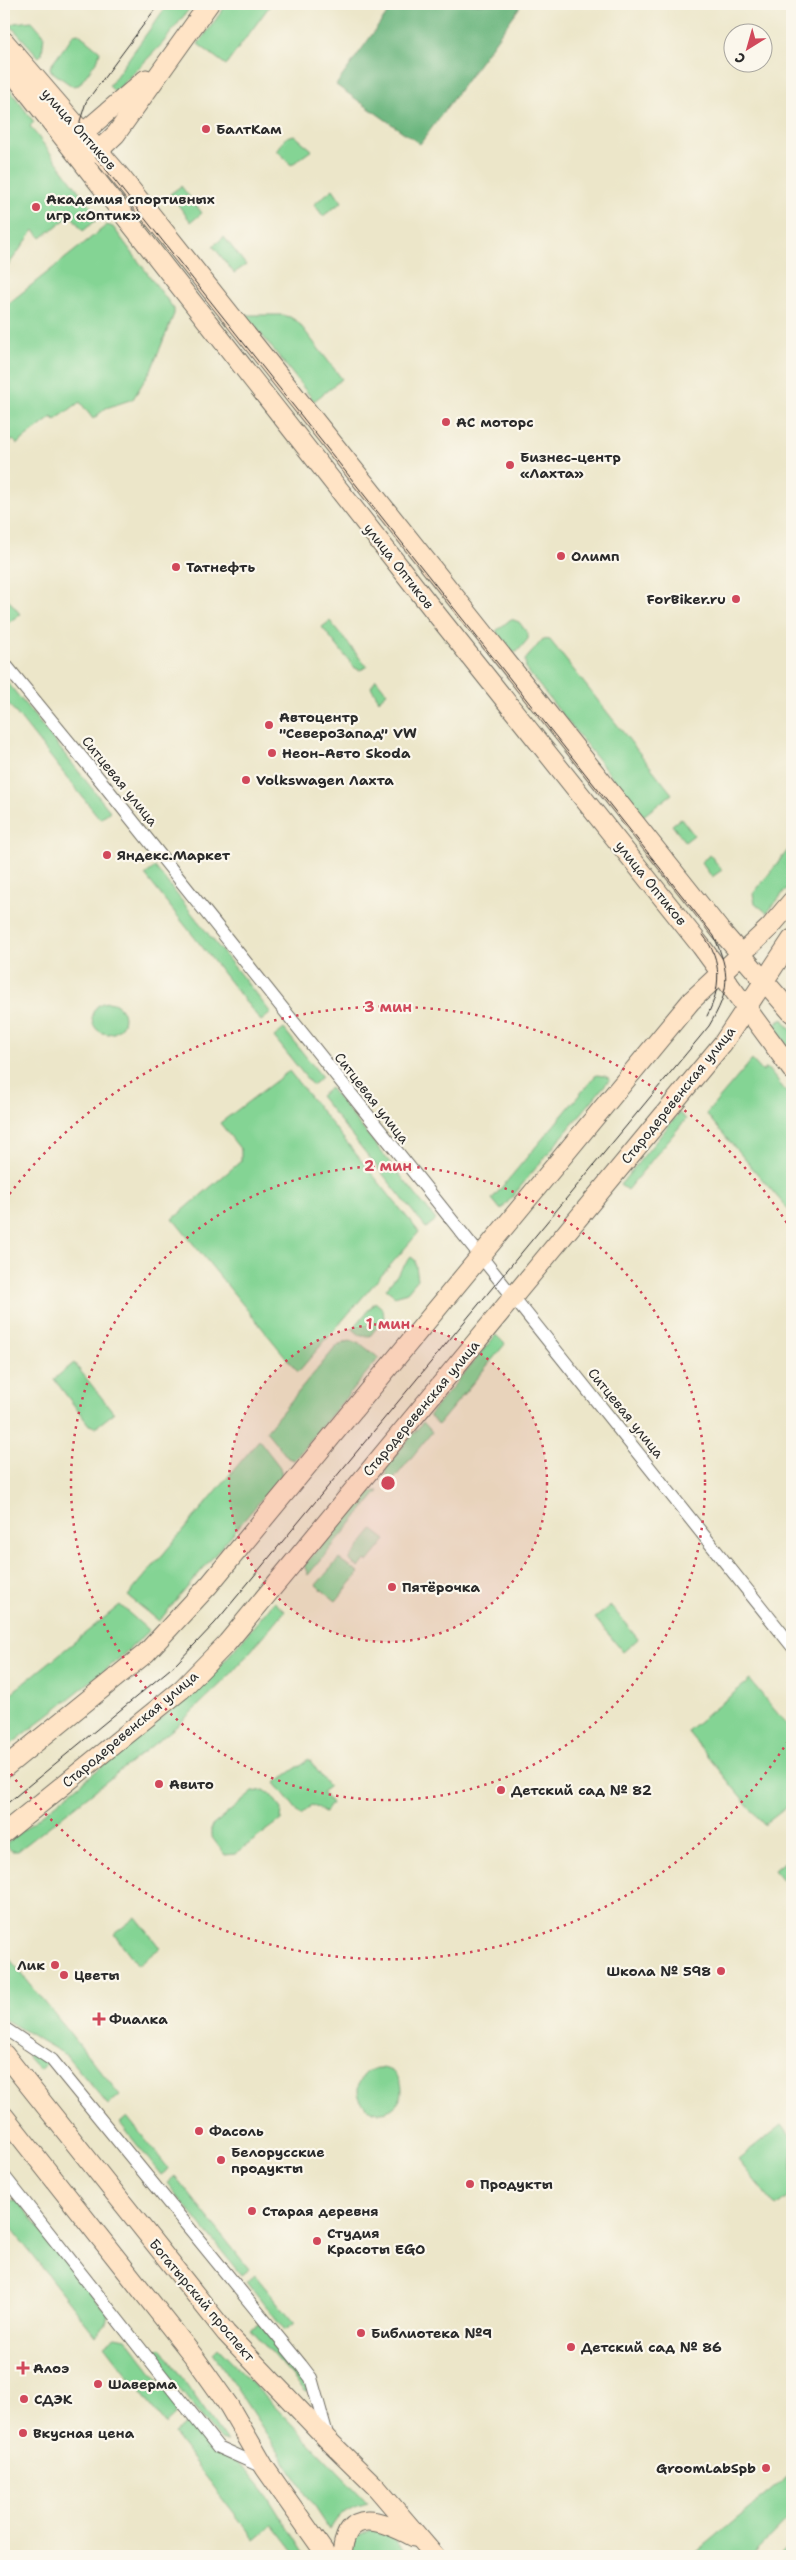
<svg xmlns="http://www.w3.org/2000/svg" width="796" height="2560" viewBox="0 0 796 2560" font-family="'Shantell Sans',sans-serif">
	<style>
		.green { fill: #84d494; stroke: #588060 }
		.forest { fill: #6bb67e; stroke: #4b7054 }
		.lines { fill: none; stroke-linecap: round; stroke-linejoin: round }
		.street-casing { stroke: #6f6c62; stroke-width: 14 }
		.secondary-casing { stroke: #6f6c62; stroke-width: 21 }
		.street { stroke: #fff; stroke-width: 12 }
		.secondary { stroke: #ffe4c6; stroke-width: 19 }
		.tram { stroke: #2b2b2b; stroke-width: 1 }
		.ring { fill: none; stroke: #d1495b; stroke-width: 2.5; stroke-dasharray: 2.5 5 }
		.poi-dot { fill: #d1495b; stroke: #fbf7ec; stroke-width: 2 }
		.labels { text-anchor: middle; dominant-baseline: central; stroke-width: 4.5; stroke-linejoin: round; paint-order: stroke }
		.street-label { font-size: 14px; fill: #2b2b2b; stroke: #fbf7ec }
		.poi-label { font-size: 14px; font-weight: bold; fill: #2b2b2b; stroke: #fbf7ec; text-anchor: start }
		.centre { fill: #d1495b; stroke: #fbf7ec; stroke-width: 2.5 }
		.ring-label { font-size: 15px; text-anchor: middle; font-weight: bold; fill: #d1495b; stroke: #fbf7ec; stroke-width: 4.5; stroke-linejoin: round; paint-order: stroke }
	</style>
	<rect width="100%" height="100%" fill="#fbf7ec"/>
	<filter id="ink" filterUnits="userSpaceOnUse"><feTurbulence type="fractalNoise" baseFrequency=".02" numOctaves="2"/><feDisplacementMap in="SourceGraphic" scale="10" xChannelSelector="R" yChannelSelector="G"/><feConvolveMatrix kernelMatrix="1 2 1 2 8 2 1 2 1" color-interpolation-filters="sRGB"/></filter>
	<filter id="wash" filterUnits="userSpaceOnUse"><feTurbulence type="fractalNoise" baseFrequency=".0096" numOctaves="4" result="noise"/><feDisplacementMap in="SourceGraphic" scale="20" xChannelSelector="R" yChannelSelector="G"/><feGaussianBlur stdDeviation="1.12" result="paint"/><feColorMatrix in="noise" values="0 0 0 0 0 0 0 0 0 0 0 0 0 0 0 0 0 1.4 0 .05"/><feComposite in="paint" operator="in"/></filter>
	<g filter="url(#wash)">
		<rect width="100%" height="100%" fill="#ece6c9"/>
		<g class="green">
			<polygon points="168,4 193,4 162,44 115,92 109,86"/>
			<polygon points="227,4 271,4 226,65 198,44"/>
			<polygon points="32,21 44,35 42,54 39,57 11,26 14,23"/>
			<polygon points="78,33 100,51 98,59 79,85 72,86 51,71 50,67 74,34"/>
			<polygon points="4,82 34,122 30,126 99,218 83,231 71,215 41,238 34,230 4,271"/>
			<polygon points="294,135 312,150 291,165 277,150 287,137"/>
			<polygon points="181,186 202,213 191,222 170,194"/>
			<polygon points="333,189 342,202 323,216 314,204"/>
			<polygon points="107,225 113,227 174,309 174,314 152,368 133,399 106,408 93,419 80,402 55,420 52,417 17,444 13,440 4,447 4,307"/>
			<polygon points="224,237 246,265 234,273 213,246"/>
			<polygon points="246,315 280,315 290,317 298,322 342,379 314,401"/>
			<polygon points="4,594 20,614 4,626"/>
			<polygon points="511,619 519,622 528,634 528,639 517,652 513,652 496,631"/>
			<polygon points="330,621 367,667 360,670 355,668 322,627"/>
			<polygon points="543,639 550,640 672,794 643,816 526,669 525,660"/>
			<polygon points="4,678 110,811 100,819 4,698"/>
			<polygon points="376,679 387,693 379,700 371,687"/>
			<polygon points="681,818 694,835 685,842 672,825"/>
			<polygon points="792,845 792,882 767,913 755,903 753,894"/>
			<polygon points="710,855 722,870 712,877 701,862"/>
			<polygon points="155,867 271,1013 261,1021 145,875"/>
			<circle cx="108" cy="1018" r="16"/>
			<polygon points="782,1018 792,1031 792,1051 773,1027"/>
			<polygon points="284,1029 322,1077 312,1085 274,1037"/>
			<polygon points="752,1060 762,1071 767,1068 792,1099 792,1214 706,1114"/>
			<polygon points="289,1071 419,1232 298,1372 173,1219 241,1161 241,1150 220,1123"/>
			<polygon points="596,1075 605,1076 610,1079 501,1210 492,1199"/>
			<polygon points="330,1088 436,1220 426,1228 320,1096"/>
			<polygon points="679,1113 686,1119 627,1190 620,1185"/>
			<polygon points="411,1257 415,1260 418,1279 407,1292 395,1296 386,1289"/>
			<polygon points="375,1302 383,1309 384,1319 370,1336 361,1336 353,1329"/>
			<polygon points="496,1335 505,1344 438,1425 429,1415"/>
			<polygon points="352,1341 362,1345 379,1358 294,1460 288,1458 266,1431 335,1348 344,1342"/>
			<polygon points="74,1363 114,1413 96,1427 89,1425 54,1379"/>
			<polygon points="423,1422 432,1432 390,1484 387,1481 385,1468"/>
			<polygon points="259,1440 279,1466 282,1475 159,1621 128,1596"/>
			<polygon points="379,1491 308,1575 304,1565 366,1492"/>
			<polygon points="373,1530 386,1540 368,1562 365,1560 359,1568 349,1560"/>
			<polygon points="339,1559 359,1573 336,1601 316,1585"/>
			<polygon points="274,1602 285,1611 231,1674 177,1726 18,1851 12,1851 5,1845 189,1696 221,1665"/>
			<polygon points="120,1605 149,1631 114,1663 4,1750 4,1699"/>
			<polygon points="611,1606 638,1639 623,1652 595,1618"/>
			<polygon points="750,1680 792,1731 792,1803 764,1825 687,1731"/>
			<polygon points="309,1759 329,1787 322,1792 331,1803 325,1812 312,1805 301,1815 275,1783"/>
			<polygon points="264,1790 270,1794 282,1809 281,1820 235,1854 225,1855 211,1836 211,1827 253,1792"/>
			<polygon points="792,1855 792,1892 774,1870"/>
			<polygon points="136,1917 160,1948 138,1965 114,1934"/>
			<polygon points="4,1952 120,2095 108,2105 66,2055 4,2019"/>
			<polygon points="30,2051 47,2063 39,2070 28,2057"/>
			<circle cx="380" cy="2090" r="22"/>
			<polygon points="127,2117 169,2169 161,2175 120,2123"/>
			<polygon points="782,2125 792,2138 792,2194 776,2207 738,2160"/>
			<polygon points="175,2176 249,2269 241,2275 167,2183"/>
			<polygon points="12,2200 18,2201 108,2314 106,2325 95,2335 4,2219 4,2204"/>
			<polygon points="255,2275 294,2323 285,2330 247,2282"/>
			<polygon points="261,2323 303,2377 309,2391 306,2392 250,2329"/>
			<polygon points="116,2336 126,2338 176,2403 176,2414 165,2424 104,2345"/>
			<polygon points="161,2348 227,2442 220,2440 154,2357 156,2352"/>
			<path d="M218,2348L368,2503C350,2508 339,2512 330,2530L213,2353Z"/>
			<polygon points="185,2424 195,2427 247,2470 264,2491 305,2556 297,2556 273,2525 255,2540 173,2434"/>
			<polygon points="792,2473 792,2515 752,2556 692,2556"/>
			<path d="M372,2529C390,2531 397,2544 408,2556H353C349,2541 360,2533 372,2529Z"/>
			<polygon points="792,2542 792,2556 778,2556"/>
		</g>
		<polygon class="forest" points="394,4 522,4 420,144 336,85"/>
	</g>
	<g filter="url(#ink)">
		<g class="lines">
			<defs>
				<g id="street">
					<polyline points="4,663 101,781 792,1646"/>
					<polyline points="4,2028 52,2060 301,2365 311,2378 328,2438"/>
					<polyline points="4,2176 218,2447 265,2468"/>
				</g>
				<g id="secondary">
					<polyline points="4,41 121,177 720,930 792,1013"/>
					<polyline points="4,62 438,616 701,946 792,1070"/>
					<polyline points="80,145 83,133 146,79"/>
					<polyline points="88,154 98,151 116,134 209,4"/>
					<polyline points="4,1768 146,1653 209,1585 691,1001 770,927 792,901"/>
					<polyline points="4,1833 182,1689 227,1643 723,1043 792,939"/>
					<polyline points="4,2054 226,2333 328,2440 376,2487 435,2556"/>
					<polyline points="4,2116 195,2358 229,2406 265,2468 327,2556"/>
					<path d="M342,2556C345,2505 382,2520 414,2537"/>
				</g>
			</defs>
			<use href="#street" class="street-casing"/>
			<use href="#secondary" class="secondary-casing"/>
			<use href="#street" class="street"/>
			<use href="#secondary" class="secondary"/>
			<g class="tram">
				<path d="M703,935C723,960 721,989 707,1016"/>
				<path d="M4,1806L176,1664L215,1623L709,1026C731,989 730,974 714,936L81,138L80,121L86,102L159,4"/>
			</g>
		</g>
	</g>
	<circle cx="388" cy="1483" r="159" fill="#d1495b" fill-opacity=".12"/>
	<g class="ring">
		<circle cx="388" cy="1483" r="159"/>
		<circle cx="388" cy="1483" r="317"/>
		<path d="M792 1735A476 476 0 0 1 5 1766M5 1200A476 476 0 0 1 792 1231"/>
	</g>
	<g class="poi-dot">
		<circle cx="206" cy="129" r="5"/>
		<circle cx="36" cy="207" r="5"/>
		<circle cx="446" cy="422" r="5"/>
		<circle cx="510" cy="465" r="5"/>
		<circle cx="561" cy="556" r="5"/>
		<circle cx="176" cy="567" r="5"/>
		<circle cx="736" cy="599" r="5"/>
		<circle cx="269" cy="725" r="5"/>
		<circle cx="272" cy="753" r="5"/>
		<circle cx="246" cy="780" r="5"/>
		<circle cx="107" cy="855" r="5"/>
		<circle cx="392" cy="1587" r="5"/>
		<circle cx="159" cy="1784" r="5"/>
		<circle cx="501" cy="1790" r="5"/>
		<circle cx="55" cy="1965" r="5"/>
		<circle cx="721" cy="1971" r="5"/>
		<circle cx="64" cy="1975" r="5"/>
		<path d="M96.5 2011.5h5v5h5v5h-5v5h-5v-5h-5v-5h5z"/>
		<circle cx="199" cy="2131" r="5"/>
		<circle cx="221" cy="2160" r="5"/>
		<circle cx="470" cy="2184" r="5"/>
		<circle cx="252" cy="2211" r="5"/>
		<circle cx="317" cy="2241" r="5"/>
		<circle cx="361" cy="2333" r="5"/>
		<circle cx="571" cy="2347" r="5"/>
		<path d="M20.5 2360.5h5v5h5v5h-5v5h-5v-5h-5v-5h5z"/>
		<circle cx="98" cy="2384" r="5"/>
		<circle cx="24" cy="2399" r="5"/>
		<circle cx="23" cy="2433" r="5"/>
		<circle cx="766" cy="2468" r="5"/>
	</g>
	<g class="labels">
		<g class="street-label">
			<text transform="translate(79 129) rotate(48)">улица Оптиков</text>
			<text transform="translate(399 566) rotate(52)">улица Оптиков</text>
			<text transform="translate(120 781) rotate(51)">Ситцевая улица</text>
			<text transform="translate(651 883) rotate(51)">улица Оптиков</text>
			<text transform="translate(678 1095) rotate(-51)">Стародеревенская улица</text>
			<text transform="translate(372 1098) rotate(52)">Ситцевая улица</text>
			<text transform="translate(421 1408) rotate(-50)">Стародеревенская улица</text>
			<text transform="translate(626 1413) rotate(51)">Ситцевая улица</text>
			<text transform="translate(130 1729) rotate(-40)">Стародеревенская улица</text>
			<text transform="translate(202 2300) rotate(50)">Богатырский проспект</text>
		</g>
		<g class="poi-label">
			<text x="216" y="129">БалтКам</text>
			<text x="46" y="199">Академия спортивных<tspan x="46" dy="16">игр «Оптик»</tspan></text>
			<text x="456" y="422">АС моторс</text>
			<text x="520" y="457">Бизнес-центр<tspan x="520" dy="16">«Лахта»</tspan></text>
			<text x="571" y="556">Олимп</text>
			<text x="186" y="567">Татнефть</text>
			<text x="726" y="599" text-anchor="end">ForBiker.ru</text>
			<text x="279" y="717">Автоцентр<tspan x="279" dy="16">"СевероЗапад" VW</tspan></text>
			<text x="282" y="753">Неон-Авто Skoda</text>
			<text x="256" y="780">Volkswagen Лахта</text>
			<text x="117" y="855">Яндекс.Маркет</text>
			<text x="402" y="1587">Пятёрочка</text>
			<text x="169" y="1784">Авито</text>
			<text x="511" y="1790">Детский сад № 82</text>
			<text x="45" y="1965" text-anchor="end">Лик</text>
			<text x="711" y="1971" text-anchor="end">Школа № 598</text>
			<text x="74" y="1975">Цветы</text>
			<text x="109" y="2019">Фиалка</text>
			<text x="209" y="2131">Фасоль</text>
			<text x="231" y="2152">Белорусские<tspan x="231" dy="16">продукты</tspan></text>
			<text x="480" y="2184">Продукты</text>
			<text x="262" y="2211">Старая деревня</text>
			<text x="327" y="2233">Студия<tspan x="327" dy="16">Красоты EGO</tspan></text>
			<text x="371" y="2333">Библиотека №9</text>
			<text x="581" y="2347">Детский сад № 86</text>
			<text x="33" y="2368">Алоэ</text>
			<text x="108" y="2384">Шаверма</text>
			<text x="34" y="2399">СДЭК</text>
			<text x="33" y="2433">Вкусная цена</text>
			<text x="756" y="2468" text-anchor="end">GroomLabSpb</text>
		</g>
	</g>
	<circle cx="388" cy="1483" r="8" class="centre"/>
	<g class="ring-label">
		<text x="388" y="1012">3 мин</text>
		<text x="388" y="1171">2 мин</text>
		<text x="388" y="1329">1 мин</text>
	</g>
	<rect width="796" height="2560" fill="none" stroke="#fbf7ec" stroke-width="20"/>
	<g transform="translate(748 48) rotate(217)"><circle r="24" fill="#fbf7ec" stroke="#a8a59f"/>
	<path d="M0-4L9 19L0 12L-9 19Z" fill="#d1495b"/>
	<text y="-8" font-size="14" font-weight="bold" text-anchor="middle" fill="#2b2b2b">С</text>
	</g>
</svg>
